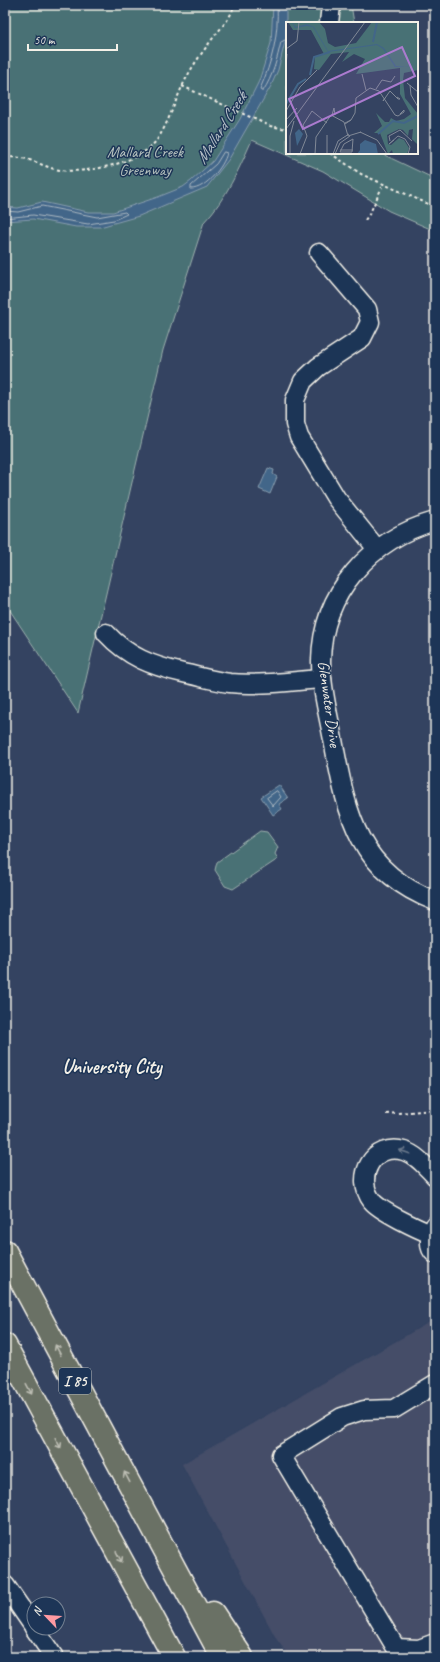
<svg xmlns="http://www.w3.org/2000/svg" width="440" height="1662" viewBox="0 0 440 1662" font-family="Caveat,sans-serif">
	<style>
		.built { fill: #444d68 }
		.green { fill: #487175; stroke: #9eb1ae }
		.water { fill: #426689; stroke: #899eaf }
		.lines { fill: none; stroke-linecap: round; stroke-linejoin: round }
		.shore { stroke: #adb9c2; stroke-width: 1 }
		.minor-casing { stroke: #f4f1e8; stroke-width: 21 }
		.highway-casing { stroke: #f4f1e8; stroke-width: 25 }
		.path { stroke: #f4f1e8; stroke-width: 2; stroke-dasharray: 3 3; stroke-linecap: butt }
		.minor { stroke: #1d3557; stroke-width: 18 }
		.highway { stroke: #6b7165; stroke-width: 22 }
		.oneway { stroke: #68778a }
		.oneway2 { stroke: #bdbeb4 }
		.labels { text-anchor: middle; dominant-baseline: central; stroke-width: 3; stroke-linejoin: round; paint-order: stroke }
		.shield { fill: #1d3557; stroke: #b4b9bc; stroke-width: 1 }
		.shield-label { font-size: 15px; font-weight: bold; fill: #f4f1e8 }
		.park-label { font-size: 16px; fill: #b8c4c0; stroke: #1d3557 }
		.street-label { font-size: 16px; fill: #f4f1e8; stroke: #1d3557 }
		.water-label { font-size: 17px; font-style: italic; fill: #b6c0c7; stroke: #1d3557 }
		.district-label { font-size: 20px; font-weight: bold; fill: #f4f1e8; stroke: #1d3557 }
		.inset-river { fill: none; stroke: #426689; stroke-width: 2 }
		.inset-road { fill: none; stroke: #818997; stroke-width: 1 }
		.view { fill: #ab7bcf; fill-opacity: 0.15; stroke: #ab7bcf; stroke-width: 2 }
		.inset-edge { fill: none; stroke: #f4f1e8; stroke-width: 2 }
	</style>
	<rect width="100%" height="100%" fill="#344361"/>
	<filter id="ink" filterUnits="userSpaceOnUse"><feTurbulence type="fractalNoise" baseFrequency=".025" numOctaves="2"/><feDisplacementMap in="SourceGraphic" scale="8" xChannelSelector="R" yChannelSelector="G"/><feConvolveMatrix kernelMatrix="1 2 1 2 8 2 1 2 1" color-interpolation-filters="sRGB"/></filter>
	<g filter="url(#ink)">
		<polygon class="built" points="435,1319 435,1657 290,1657 277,1640 182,1464"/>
		<g class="green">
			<path d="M5,5H351L354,23H287V153H380L435,179V231L389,211L323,171L252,140C239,169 226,199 204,222L163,350L78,713L5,603Z"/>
			<polygon points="260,831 267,832 278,847 275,854 278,859 233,889 225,886 215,870 217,862"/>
		</g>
		<g class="water">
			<polygon points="273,5 286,5 286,38 278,70 271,86 229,159 207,187 139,216 100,227 76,227 33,219 5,221 5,207 18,208 42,202 88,212 113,212 158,197 183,187 191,181 213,161 240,119 259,81 271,43"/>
			<polygon points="268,468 274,470 273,474 277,477 270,494 259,489"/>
			<polygon points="279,785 288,798 279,804 282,809 273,815 261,797"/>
		</g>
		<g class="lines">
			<g class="shore">
				<path d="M277,5C279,34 272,62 260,89L261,91H263C273,76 277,59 281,42L287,39"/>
				<path d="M224,152L227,153C224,166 206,189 191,189V186L216,164Z"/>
				<polyline points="5,211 18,212 42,206 97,217 125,212 127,214 114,220 88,224 33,215 5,218"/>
				<polygon points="277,791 281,797 273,806 267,798"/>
			</g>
			<defs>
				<g id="minor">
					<polyline points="329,23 331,5"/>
					<polyline points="319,253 367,309 370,322 362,338 318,367 303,381 295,400 295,424 299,437 336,498 377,549"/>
					<path d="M435,521C371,539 322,592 321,661C321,689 329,717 334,745C347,816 359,872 435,901"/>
					<path d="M106,633C128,657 152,666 183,673C198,676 214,681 230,683C260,686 292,681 322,679"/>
					<path d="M435,1225C431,1234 426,1246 435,1254"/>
					<path d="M431,1234C418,1229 380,1211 372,1201C354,1177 373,1142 404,1151C417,1155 426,1167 435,1176"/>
					<polyline points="435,1384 394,1409 364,1410 342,1417 281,1455 396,1648 419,1649 435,1643"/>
					<polyline points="5,1585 34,1627"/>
					<polyline points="34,1628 54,1657"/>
				</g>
				<g id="highway">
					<polyline points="5,1251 222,1657"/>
					<polyline points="5,1345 174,1657"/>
					<polyline points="213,1613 242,1657"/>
				</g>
			</defs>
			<use href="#minor" class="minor-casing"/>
			<use href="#highway" class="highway-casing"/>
			<g class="path">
				<polyline points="182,86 270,126 287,129"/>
				<polyline points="330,153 361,174 435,207"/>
				<path d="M5,158C28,154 40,167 60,170C86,174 140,163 156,141C168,126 177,94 188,75C195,62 204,50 213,38C221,27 231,19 234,5"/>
				<polyline points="365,220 370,213 382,187"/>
				<polyline points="386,1114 435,1110"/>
			</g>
			<use href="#minor" class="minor"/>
			<use href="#highway" class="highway"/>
		</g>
		<defs><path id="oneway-shaft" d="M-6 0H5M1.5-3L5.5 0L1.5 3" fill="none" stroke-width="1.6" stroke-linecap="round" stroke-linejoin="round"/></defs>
		<use class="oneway" href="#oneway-shaft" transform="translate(405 1152) rotate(-161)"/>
		<g class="oneway2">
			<use href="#oneway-shaft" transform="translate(58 1350) rotate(-118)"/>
			<use href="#oneway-shaft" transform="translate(29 1389) rotate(62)"/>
			<use href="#oneway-shaft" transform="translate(58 1443) rotate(62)"/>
			<use href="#oneway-shaft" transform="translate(127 1477) rotate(-118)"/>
			<use href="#oneway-shaft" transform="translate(119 1557) rotate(62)"/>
		</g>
	</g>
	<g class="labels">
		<rect class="shield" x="59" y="1368" width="32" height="26" rx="3"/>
		<g class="shield-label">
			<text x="75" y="1381">I 85</text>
		</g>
		<g class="park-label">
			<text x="145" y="152">Mallard Creek<tspan x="145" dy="18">Greenway</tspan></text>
		</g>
		<g class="street-label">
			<text transform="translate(329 704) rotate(82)">Glenwater Drive</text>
		</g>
		<g class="water-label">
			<text transform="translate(221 128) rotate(-58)">Mallard Creek</text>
		</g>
		<g class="district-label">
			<text x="112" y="1066">University City</text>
		</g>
	</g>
	<g transform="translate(286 22)">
		<rect width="132" height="132" fill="#344361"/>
		<path d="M2,0H33L39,7L42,21L49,25L70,21L86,0H129L132,3V48L118,51L117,58L119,76L132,92V123L126,117L127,107L123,108L122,114L117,108L113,107L101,113L102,122L105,123L113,116L118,118L123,126L121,132H107L106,128L102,132L94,111H88L96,104L90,91L99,100H103L105,96L110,99L118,97L125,92L114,72V46L70,52L79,37L68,32L56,40L63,30L45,32L33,48L28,47L29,35L38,32L25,8H7Z" fill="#487175"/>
		<path d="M6,0L10,5L21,2L28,5L42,29L91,22L98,26L110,44L120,45L132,41L121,45H109L97,27L91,23L42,30L27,5L21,4L9,6ZM13,107L17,112L11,124L9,111ZM79,118L90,122L92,132H71L74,128V122Z" fill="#426689"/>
		<path class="inset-river" d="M87,20L91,0M24,53L28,35L44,30M0,82L12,62L20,57M92,112L107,99L118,101L132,94"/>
		<path class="inset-road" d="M0,27L11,19L13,0M0,45L1,32M76,52L80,68M121,61L132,70M124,63L125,73L132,85M90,67L96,58L105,60L109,54M99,76L97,79L104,69L112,77H114L111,75M0,89L14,65L31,48M46,93L48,86L49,93M0,98L11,86M65,98L69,91L70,76L84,66L93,69L109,93L112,94L118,90V88L114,92M59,101L65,98L59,102M0,107L79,0M74,110L91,118L101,132M41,113V132M67,117L66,130H54L58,122ZM108,118L103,122L112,114L119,117L124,125L122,132M104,119L103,114L114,108L126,119M54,128H67M4,132V114L8,99M14,132L21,114L17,103L26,89L41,101M29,132L30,115L45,93L58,100L62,114L75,110M47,132L52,119L63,112M49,132L54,121L64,114"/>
		<path class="view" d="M116,25L129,54L17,107L3,77Z"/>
		<rect width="132" height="132" class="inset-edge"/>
	</g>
	<rect width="440" height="1662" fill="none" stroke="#1d3557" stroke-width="20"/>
	<rect x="10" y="10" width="420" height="1642" fill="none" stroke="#f4f1e8" stroke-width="1.5" filter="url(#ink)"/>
	<g transform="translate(46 1616) rotate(295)"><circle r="19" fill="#1d3557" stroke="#738091"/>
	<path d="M0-3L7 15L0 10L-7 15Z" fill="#ff9aa2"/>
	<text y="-6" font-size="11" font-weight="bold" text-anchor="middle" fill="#f4f1e8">N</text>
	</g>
	<path d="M28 44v6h89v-6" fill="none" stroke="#f4f1e8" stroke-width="2"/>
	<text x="34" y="44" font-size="12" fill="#f4f1e8" stroke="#1d3557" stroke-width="3" paint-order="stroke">50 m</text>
</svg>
